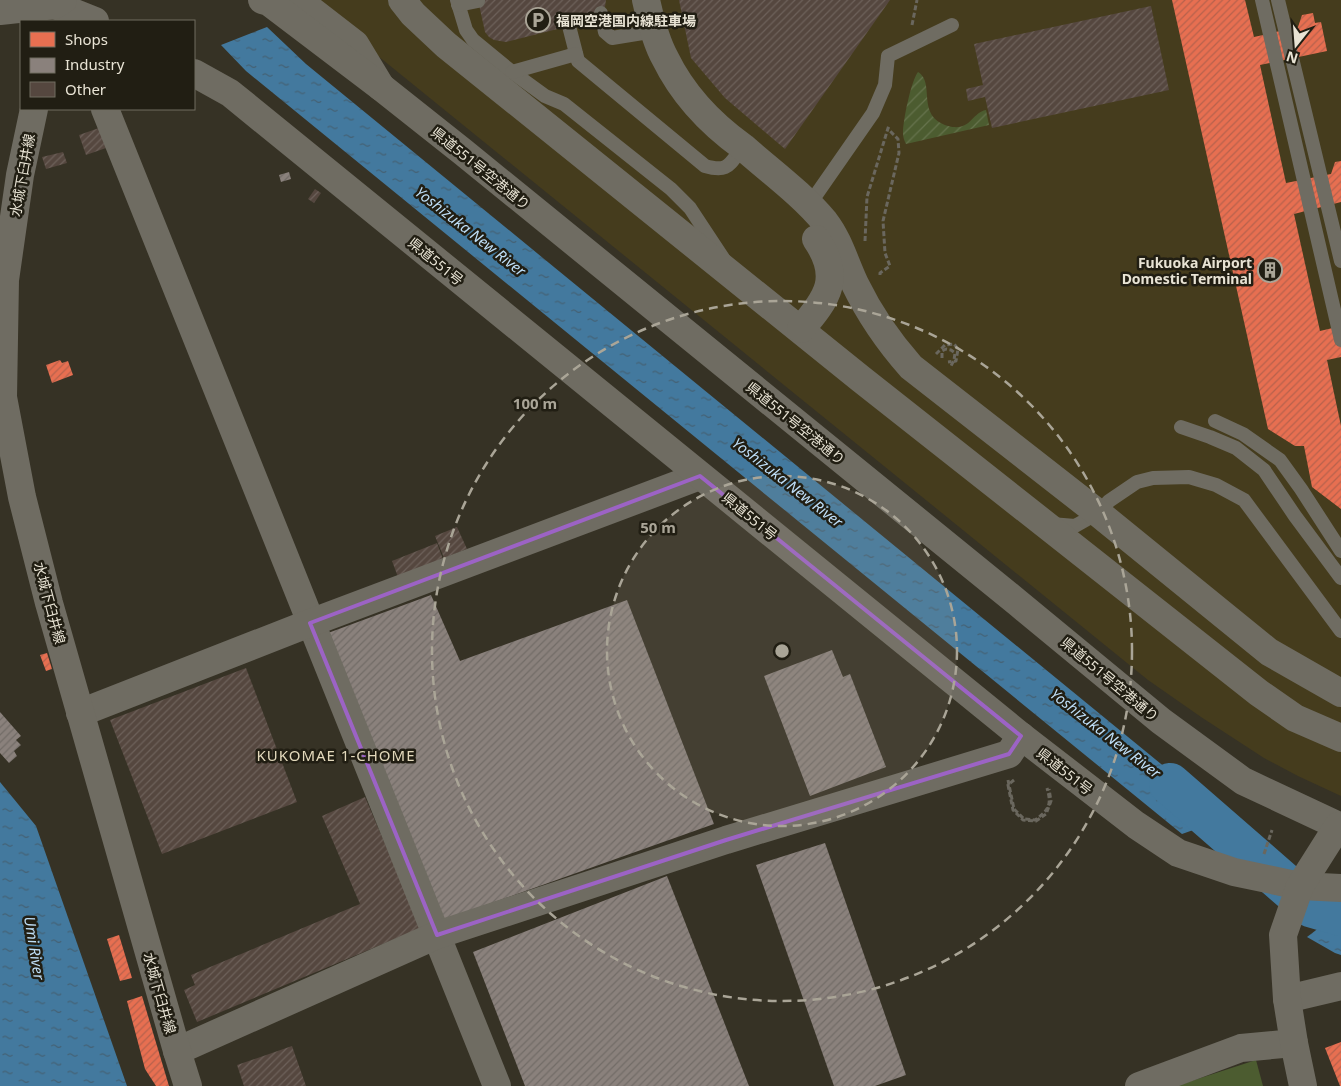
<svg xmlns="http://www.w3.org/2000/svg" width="1341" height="1086" viewBox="0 0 1341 1086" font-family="'Noto Sans','Noto Sans JP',sans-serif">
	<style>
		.built { fill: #453c1d }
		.park { fill: #4c5c30 }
		.garden { fill: url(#garden-furrows) }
		.water { fill: url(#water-ripples) }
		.shops { fill: url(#shops-hatch) }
		.industry { fill: url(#industry-hatch) }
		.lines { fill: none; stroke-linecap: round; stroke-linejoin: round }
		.river { stroke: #43799e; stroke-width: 42 }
		.building { fill: url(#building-hatch) }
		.path { stroke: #6a675e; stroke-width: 3; stroke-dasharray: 5 2.5; stroke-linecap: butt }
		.lane { stroke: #6f6c62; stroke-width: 14 }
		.street { stroke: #6f6c62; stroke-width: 28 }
		.secondary { stroke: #6f6c62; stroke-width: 28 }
		.marked { fill: none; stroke: #9c63c5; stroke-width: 4; stroke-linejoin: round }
		.ring { fill: none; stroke: #aaa597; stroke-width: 2.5; stroke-dasharray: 9 6 }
		.labels { text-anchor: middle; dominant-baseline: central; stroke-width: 5; stroke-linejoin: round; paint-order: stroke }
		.poi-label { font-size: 14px; font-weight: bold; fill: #e8e3d4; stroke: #211e13; text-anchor: start }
		.street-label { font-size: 14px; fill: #e8e3d4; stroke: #211e13 }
		.water-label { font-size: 15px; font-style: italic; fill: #bedef7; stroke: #211e13 }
		.neighbourhood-label { font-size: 15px; letter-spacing: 1px; fill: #e3d9bc; stroke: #211e13 }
		.centre { fill: #aaa597; stroke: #211e13; stroke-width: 2.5 }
		.ring-label { font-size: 15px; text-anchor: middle; font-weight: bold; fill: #aaa597; stroke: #211e13; stroke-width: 5; stroke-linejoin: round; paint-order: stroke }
	</style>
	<defs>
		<pattern id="garden-furrows" width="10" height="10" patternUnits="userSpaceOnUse" patternTransform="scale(1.25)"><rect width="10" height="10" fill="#4c5c30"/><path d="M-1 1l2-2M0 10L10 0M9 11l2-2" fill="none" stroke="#66734d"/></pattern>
		<pattern id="water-ripples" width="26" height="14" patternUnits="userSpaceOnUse" patternTransform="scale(1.25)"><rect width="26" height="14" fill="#43799e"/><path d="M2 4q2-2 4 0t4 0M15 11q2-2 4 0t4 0" fill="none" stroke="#446174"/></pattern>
		<pattern id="shops-hatch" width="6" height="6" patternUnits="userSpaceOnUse" patternTransform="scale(1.25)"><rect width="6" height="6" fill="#e76f51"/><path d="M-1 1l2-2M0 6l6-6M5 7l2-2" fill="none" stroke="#b7624c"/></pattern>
		<pattern id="industry-hatch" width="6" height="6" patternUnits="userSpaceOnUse" patternTransform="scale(1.25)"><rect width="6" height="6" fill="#8a817c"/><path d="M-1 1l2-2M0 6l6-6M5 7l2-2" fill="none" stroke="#726c67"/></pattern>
		<pattern id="building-hatch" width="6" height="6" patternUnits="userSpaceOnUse" patternTransform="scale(1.25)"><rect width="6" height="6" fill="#55473f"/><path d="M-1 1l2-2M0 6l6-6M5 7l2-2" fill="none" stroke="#6d615a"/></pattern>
	</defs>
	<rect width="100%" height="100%" fill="#363225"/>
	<polygon class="built" points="309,0 1341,0 1341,796 1298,776 1264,758 1201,717 1148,680"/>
	<polygon class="park" points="1256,1060 1263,1086 1176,1086"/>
	<path class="garden" d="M918,72C936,83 915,116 948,126C971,132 971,113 986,110L989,125L906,144C904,140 903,137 903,133C903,121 911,81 918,72Z"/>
	<g class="water">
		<polygon points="267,27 306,64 1227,818 1182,834 246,71 221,45"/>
		<polygon points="0,782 36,826 127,1086 0,1086"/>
		<polygon points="1341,911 1341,955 1335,953 1307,937"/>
	</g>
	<g class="shops">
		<polygon points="1172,0 1245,0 1254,37 1298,27 1302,15 1313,13 1315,23 1321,22 1327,51 1260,65 1286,183 1331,174 1335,162 1341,161 1341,202 1294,214 1320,331 1341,326 1341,357 1327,360 1341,426 1341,509 1312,487 1304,446 1295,446 1268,429"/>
		<polygon points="60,360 62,363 68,361 73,375 52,383 46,365"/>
		<polygon points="47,653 52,669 46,671 40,655"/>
		<polygon points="119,935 132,978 120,981 107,939"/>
		<polygon points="142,996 169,1086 156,1086 145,1069 127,1001"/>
		<polygon points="1341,1042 1341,1086 1340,1086 1325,1048"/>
	</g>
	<g class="industry">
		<polygon points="289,172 291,179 281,182 279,175"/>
		<polygon points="431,595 460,661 627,600 714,824 441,921 328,633"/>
		<polygon points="832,650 843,677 850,674 886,767 810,796 764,676"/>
		<polygon points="0,712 21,736 16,740 21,745 14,751 17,756 9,763 0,753"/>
		<polygon points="825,843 906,1075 875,1086 834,1086 756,865"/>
		<polygon points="667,876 749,1086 525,1086 473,952"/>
	</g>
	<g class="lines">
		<polyline class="river" points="1170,784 1310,906 1341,915"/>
	</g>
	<g class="building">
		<polygon points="478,0 606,0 605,7 597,19 506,42 494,40 489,37 485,32"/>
		<polygon points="679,0 890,0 785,149 725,98 691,58"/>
		<polygon points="1151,6 1169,90 992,128 985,97 968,101 966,89 983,85 974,44"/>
		<polygon points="99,128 106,148 86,155 79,135"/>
		<polygon points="63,152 67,163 46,169 42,157"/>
		<polygon points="315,189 321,193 314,203 308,199"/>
		<polygon points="457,527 467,549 444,558 435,536"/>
		<polygon points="437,543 444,562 398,577 392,561"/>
		<polygon points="246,668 297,802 162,854 110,720"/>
		<polygon points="365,797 421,928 197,1022 184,990 195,985 191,975 360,904 322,816"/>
		<polygon points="292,1046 306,1086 244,1086 237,1065"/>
	</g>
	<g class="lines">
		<g class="path">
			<polyline points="912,25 917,0"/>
			<polyline points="865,241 867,197 889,125"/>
			<polyline points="880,275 880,273 890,266 885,253 883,221 899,153 898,139 888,129"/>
			<polyline points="936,354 945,345 954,344 958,349 956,361 948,362"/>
			<polyline points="942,358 942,351 946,349 951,350 955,353 954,360 951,366"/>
			<path d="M1008,780L1014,809L1024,819L1035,820C1049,810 1052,805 1047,788"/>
			<polyline points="1014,780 1008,785 1013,810 1023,820 1036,821 1046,814 1051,801 1049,789"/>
			<polyline points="1264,854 1272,830"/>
		</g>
		<g class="lane">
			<polyline points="457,0 466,30 473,40 512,72 545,96 564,104 671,189 690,208 723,258"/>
			<polyline points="1262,0 1341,340"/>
			<polyline points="1278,0 1341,261"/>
			<polyline points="458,5 478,1"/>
			<polyline points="601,13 605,32 612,38 655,31"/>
			<path d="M569,26L578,61L705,166C729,173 729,164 743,147"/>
			<polyline points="512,72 576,54"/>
			<polyline points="809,205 873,113 885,85 888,56 952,25"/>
			<polyline points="1215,421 1243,434 1280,460 1301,489 1341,551"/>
			<polyline points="1181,427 1210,437 1236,448 1264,470 1295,516 1341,578"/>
			<polyline points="1051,524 1075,526 1098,513 1109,501 1137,482 1153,478 1189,477 1216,485 1244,500 1341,631"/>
		</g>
		<g class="street">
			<polyline points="298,0 355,44 381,87"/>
			<polyline points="105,109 497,1086"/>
			<polyline points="80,713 310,623 700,476"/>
			<polyline points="1287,999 1341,986"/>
			<polyline points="177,1051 437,935 726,840 1009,754 1021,736"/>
			<polyline points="1139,1086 1241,1048 1294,1043"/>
		</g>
		<g class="secondary">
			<polyline points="262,0 269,2 381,87 463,152 1018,603 1161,721 1243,781 1341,827"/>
			<polyline points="402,0 413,14 446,45 861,379 1259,693 1295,718 1341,738"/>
			<path d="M646,0C650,18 656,42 665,58C682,93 711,124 743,147C770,171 802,194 825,222C839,240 845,263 855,284C870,315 888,341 911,367L1098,513L1269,652L1341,693"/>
			<polyline points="55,5 95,21"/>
			<polyline points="0,11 55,5 63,0"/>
			<polyline points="194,73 230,93 1021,736 1136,825 1178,853 1234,872 1300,886 1341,888"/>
			<polyline points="34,109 20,175 5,280 3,397 22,497 49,603 177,1051 188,1086"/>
			<path d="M801,329C828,298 842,277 816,239"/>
			<polyline points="1303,1086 1294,1043 1287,999 1283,935 1300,886 1338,826"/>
		</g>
	</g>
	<path class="marked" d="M700,476L1021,736L1009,754L726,840L437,935L310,623Z"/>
	<circle cx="782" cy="651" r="175" fill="#aaa597" fill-opacity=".12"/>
	<g class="ring">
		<circle cx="782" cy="651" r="175"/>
		<circle cx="782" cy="651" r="350"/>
	</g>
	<defs>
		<symbol id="parking-ring" viewBox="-11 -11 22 22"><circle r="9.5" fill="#211e13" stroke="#aaa597" stroke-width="1.5"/><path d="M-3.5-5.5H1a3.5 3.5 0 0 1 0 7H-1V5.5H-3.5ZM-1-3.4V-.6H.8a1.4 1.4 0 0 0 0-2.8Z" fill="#aaa597"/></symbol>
		<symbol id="building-ring" viewBox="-11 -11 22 22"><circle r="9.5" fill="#211e13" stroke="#aaa597" stroke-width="1.5"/><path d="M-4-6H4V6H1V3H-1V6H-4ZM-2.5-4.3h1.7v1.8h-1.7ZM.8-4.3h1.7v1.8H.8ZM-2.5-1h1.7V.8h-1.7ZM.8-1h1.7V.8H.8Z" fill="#aaa597"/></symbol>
	</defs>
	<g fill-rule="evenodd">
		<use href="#parking-ring" x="524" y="6" width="28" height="28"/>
		<use href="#building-ring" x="1256" y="256" width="28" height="28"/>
	</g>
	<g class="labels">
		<g class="poi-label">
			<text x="556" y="20">福岡空港国内線駐車場</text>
			<text x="1252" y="262" text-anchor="end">Fukuoka Airport<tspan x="1252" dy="16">Domestic Terminal</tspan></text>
		</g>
		<g class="street-label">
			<text transform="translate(481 168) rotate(39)">県道551号空港通り</text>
			<text transform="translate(22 175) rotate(-80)">水城下臼井線</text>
			<text transform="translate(436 261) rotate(39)">県道551号</text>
			<text transform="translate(796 423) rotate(39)">県道551号空港通り</text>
			<text transform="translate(750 516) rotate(39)">県道551号</text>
			<text transform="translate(50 603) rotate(75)">水城下臼井線</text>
			<text transform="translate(1110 679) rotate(40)">県道551号空港通り</text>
			<text transform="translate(1065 771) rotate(38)">県道551号</text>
			<text transform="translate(160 993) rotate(74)">水城下臼井線</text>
		</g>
		<g class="water-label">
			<text transform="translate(471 231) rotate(38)">Yoshizuka New River</text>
			<text transform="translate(788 482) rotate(38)">Yoshizuka New River</text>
			<text transform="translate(1106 733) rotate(38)">Yoshizuka New River</text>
			<text transform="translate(35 948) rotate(81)">Umi River</text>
		</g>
		<g class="neighbourhood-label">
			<text x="336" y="755">KUKOMAE 1-CHOME</text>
		</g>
	</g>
	<circle cx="782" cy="651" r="8" class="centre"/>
	<g class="ring-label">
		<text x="535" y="409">100 m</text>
		<text x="658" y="533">50 m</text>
	</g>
	<rect x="20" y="20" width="175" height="90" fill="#211e13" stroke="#716d60"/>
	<rect x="30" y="32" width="25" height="15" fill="#e76f51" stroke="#716d60"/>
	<text x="65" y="45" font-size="15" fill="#e8e3d4">Shops</text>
	<rect x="30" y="58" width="25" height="15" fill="#8a817c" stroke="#716d60"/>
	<text x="65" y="70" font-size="15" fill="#e8e3d4">Industry</text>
	<rect x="30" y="82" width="25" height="15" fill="#55473f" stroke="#716d60"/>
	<text x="65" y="95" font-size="15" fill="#e8e3d4">Other</text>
	<g transform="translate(1296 45) rotate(197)" stroke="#211e13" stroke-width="4" paint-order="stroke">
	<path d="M0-4L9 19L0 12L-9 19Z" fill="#e8e3d4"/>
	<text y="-8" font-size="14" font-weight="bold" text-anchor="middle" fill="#e8e3d4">N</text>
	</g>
</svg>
